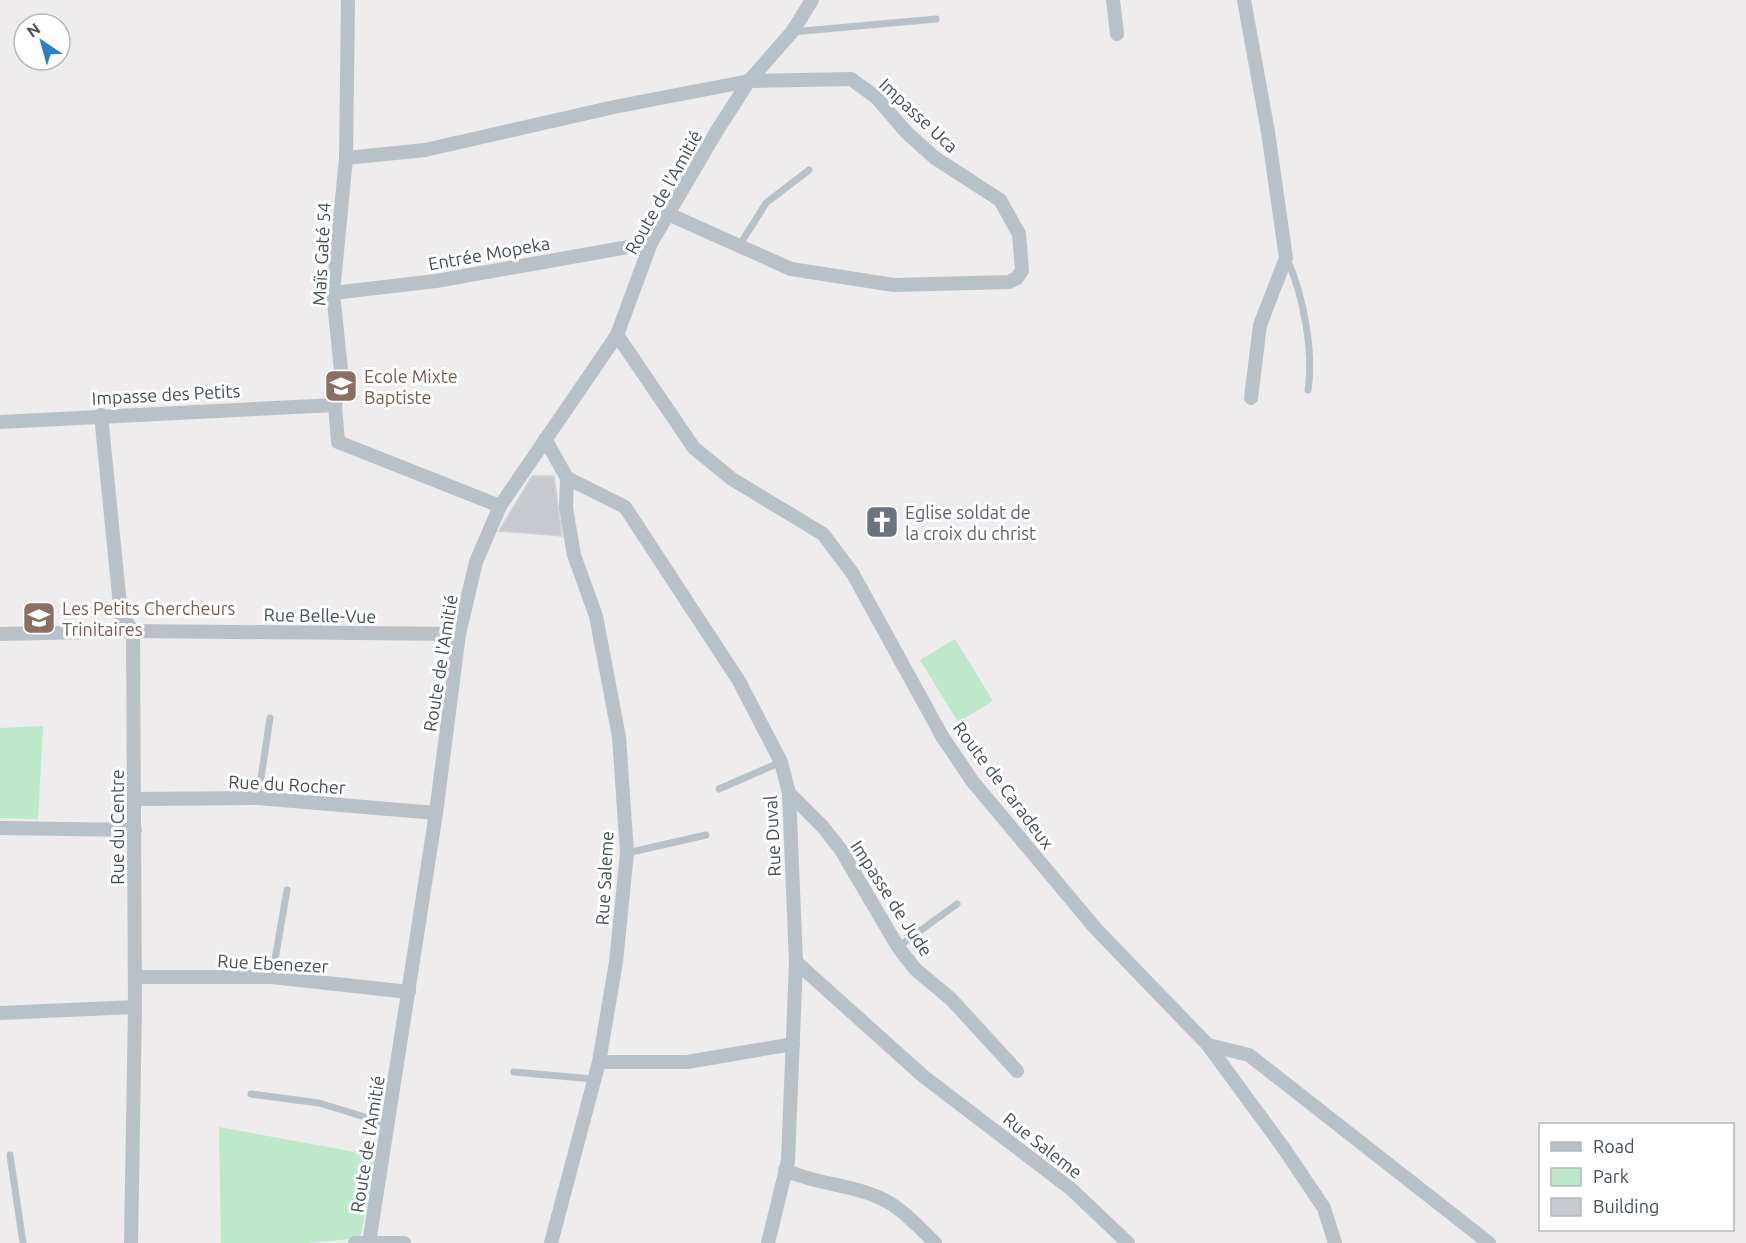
<svg xmlns="http://www.w3.org/2000/svg" width="1746" height="1243" viewBox="0 0 1746 1243" font-family="Ubuntu,sans-serif">
	<style>
		.green { fill: #bde8ca }
		.building { fill: #c7c9ce; stroke: #d0d3d7; stroke-width: 1.5 }
		.lines { fill: none; stroke-linecap: round; stroke-linejoin: round }
		.lane { stroke: #b8c1c7; stroke-width: 7 }
		.street { stroke: #b8c1c7; stroke-width: 14 }
		.labels { text-anchor: middle; dominant-baseline: central; stroke-width: 6; stroke-linejoin: round; paint-order: stroke }
		.street-label { font-size: 18px; fill: #465057; stroke: #fff }
		.education-label { font-size: 18px; fill: #785e54; stroke: #fff; text-anchor: start }
		.worship-label { font-size: 18px; fill: #5b616d; stroke: #fff; text-anchor: start }
	</style>
	<rect width="100%" height="100%" fill="#eeecec"/>
	<g class="green">
		<polygon points="955,639 993,701 958,722 920,660"/>
		<polygon points="43,726 38,819 0,818 0,728"/>
		<polygon points="219,1127 377,1156 360,1238 309,1243 221,1243"/>
	</g>
	<g class="building">
		<polygon points="532,476 554,476 562,536 499,531"/>
		<polygon points="873,514 896,514 897,528 873,528"/>
	</g>
	<g class="lines">
		<g class="lane">
			<polyline points="792,32 936,19"/>
			<polyline points="739,246 766,203 809,170"/>
			<path d="M1287,259C1303,294 1314,352 1308,390"/>
			<polyline points="719,789 781,762"/>
			<polyline points="258,798 270,718"/>
			<polyline points="627,853 706,835"/>
			<polyline points="898,947 957,904"/>
			<polyline points="272,977 287,890"/>
			<polyline points="514,1072 593,1079"/>
			<polyline points="251,1094 319,1103 388,1124"/>
			<polyline points="10,1155 23,1243"/>
		</g>
		<g class="street">
			<polyline points="348,0 346,158 333,293 342,380 335,405 338,442 500,506"/>
			<polyline points="1113,0 1117,34"/>
			<polyline points="1244,0 1268,132 1286,258 1260,325 1251,398"/>
			<polyline points="346,158 425,150 614,107 749,81 851,79 876,97 906,132 935,158 1000,200 1019,234 1022,270 1017,278 1009,282 894,285 791,269 668,214"/>
			<polyline points="333,293 436,281 651,243"/>
			<polyline points="617,335 694,448 732,479 823,534 853,574 942,736 973,782 1096,929 1208,1045 1285,1150 1324,1208 1335,1243"/>
			<polyline points="101,415 121,615 133,631 135,1007 131,1243"/>
			<polyline points="0,422 335,405"/>
			<polyline points="545,439 567,478 625,507 739,681 781,762 789,793 796,962 788,1161 768,1243"/>
			<polyline points="0,634 133,631 459,634"/>
			<polyline points="789,793 823,827 841,850 898,947 915,969 951,999 1017,1071"/>
			<polyline points="135,799 258,798 436,813"/>
			<polyline points="0,828 135,830"/>
			<polyline points="796,962 923,1076 1071,1189 1128,1243"/>
			<polyline points="135,977 272,977 409,992"/>
			<polyline points="0,1013 135,1007"/>
			<polyline points="1208,1045 1249,1055 1489,1243"/>
			<polyline points="599,1062 687,1062 793,1044"/>
			<path d="M785,1170C819,1186 861,1184 893,1205C908,1215 922,1230 935,1243"/>
			<polyline points="355,1243 404,1243"/>
			<polyline points="369,1243 436,813 459,634 476,562 500,506 617,335 651,243 718,129 749,81 792,32 812,0"/>
			<polyline points="551,1243 599,1062 616,962 627,853 619,737 596,616 574,555 566,508 567,478"/>
		</g>
	</g>
	<defs>
		<symbol id="school-square" viewBox="-11 -11 22 22"><rect x="-9" y="-9" width="18" height="18" rx="4" fill="#8d6e63" stroke="#fff"/><path d="M0-5L7-2L0 1L-7-2ZM-4 1L0 2.5L4 1V4Q0 6-4 4Z" fill="#fff"/></symbol>
		<symbol id="church-square" viewBox="-11 -11 22 22"><rect x="-9" y="-9" width="18" height="18" rx="4" fill="#6b7280" stroke="#fff"/><path d="M-1.2-6h2.4v3.5h3.3v2.4h-3.3V6h-2.4V-.1h-3.3v-2.4h3.3Z" fill="#fff"/></symbol>
	</defs>
	<g fill-rule="evenodd">
		<use href="#school-square" x="322" y="367" width="38" height="38"/>
		<use href="#church-square" x="863" y="503" width="38" height="38"/>
		<use href="#school-square" x="20" y="599" width="38" height="38"/>
	</g>
	<g class="labels">
		<g class="street-label">
			<text transform="translate(919 115) rotate(43)">Impasse Uca</text>
			<text transform="translate(663 192) rotate(-61)">Route de l'Amitié</text>
			<text transform="translate(489 253) rotate(-10)">Entrée Mopeka</text>
			<text transform="translate(321 254) rotate(-87)">Maïs Gaté 54</text>
			<text transform="translate(166 394) rotate(-3)">Impasse des Petits</text>
			<text transform="translate(320 615) rotate(1)">Rue Belle-Vue</text>
			<text transform="translate(440 663) rotate(-81)">Route de l'Amitié</text>
			<text transform="translate(287 784) rotate(3)">Rue du Rocher</text>
			<text transform="translate(1004 785) rotate(53)">Route de Caradeux</text>
			<text transform="translate(117 827) rotate(-90)">Rue du Centre</text>
			<text transform="translate(772 836) rotate(-93)">Rue Duval</text>
			<text transform="translate(604 878) rotate(-87)">Rue Saleme</text>
			<text transform="translate(892 898) rotate(57)">Impasse de Jude</text>
			<text transform="translate(273 963) rotate(3)">Rue Ebenezer</text>
			<text transform="translate(367 1144) rotate(-81)">Route de l'Amitié</text>
			<text transform="translate(1043 1145) rotate(38)">Rue Saleme</text>
		</g>
		<g class="education-label">
			<text x="364" y="376">Ecole Mixte<tspan x="364" dy="21">Baptiste</tspan></text>
			<text x="62" y="608">Les Petits Chercheurs<tspan x="62" dy="21">Trinitaires</tspan></text>
		</g>
		<g class="worship-label">
			<text x="905" y="512">Eglise soldat de<tspan x="905" dy="21">la croix du christ</tspan></text>
		</g>
	</g>
	<rect x="1539" y="1123" width="195" height="108" fill="#ffffff" stroke="#b5b9bc" stroke-width="1.5"/>
	<rect x="1551" y="1142" width="30" height="9" fill="#b8c1c7" stroke="#b5b9bc" stroke-width="1.5"/>
	<text x="1593" y="1153" font-size="18" fill="#465057">Road</text>
	<rect x="1551" y="1168" width="30" height="18" fill="#bde8ca" stroke="#b5b9bc" stroke-width="1.5"/>
	<text x="1593" y="1183" font-size="18" fill="#465057">Park</text>
	<rect x="1551" y="1198" width="30" height="18" fill="#c7c9ce" stroke="#b5b9bc" stroke-width="1.5"/>
	<text x="1593" y="1213" font-size="18" fill="#465057">Building</text>
	<g transform="translate(42 42) rotate(324)"><circle r="28" fill="#ffffff" stroke="#b5b9bc" stroke-width="1.5"/>
	<path d="M0-4.5L10 22L0 15L-10 22Z" fill="#2c7ec8"/>
	<text y="-9" font-size="16" font-weight="bold" text-anchor="middle" fill="#465057">N</text>
	</g>
</svg>
